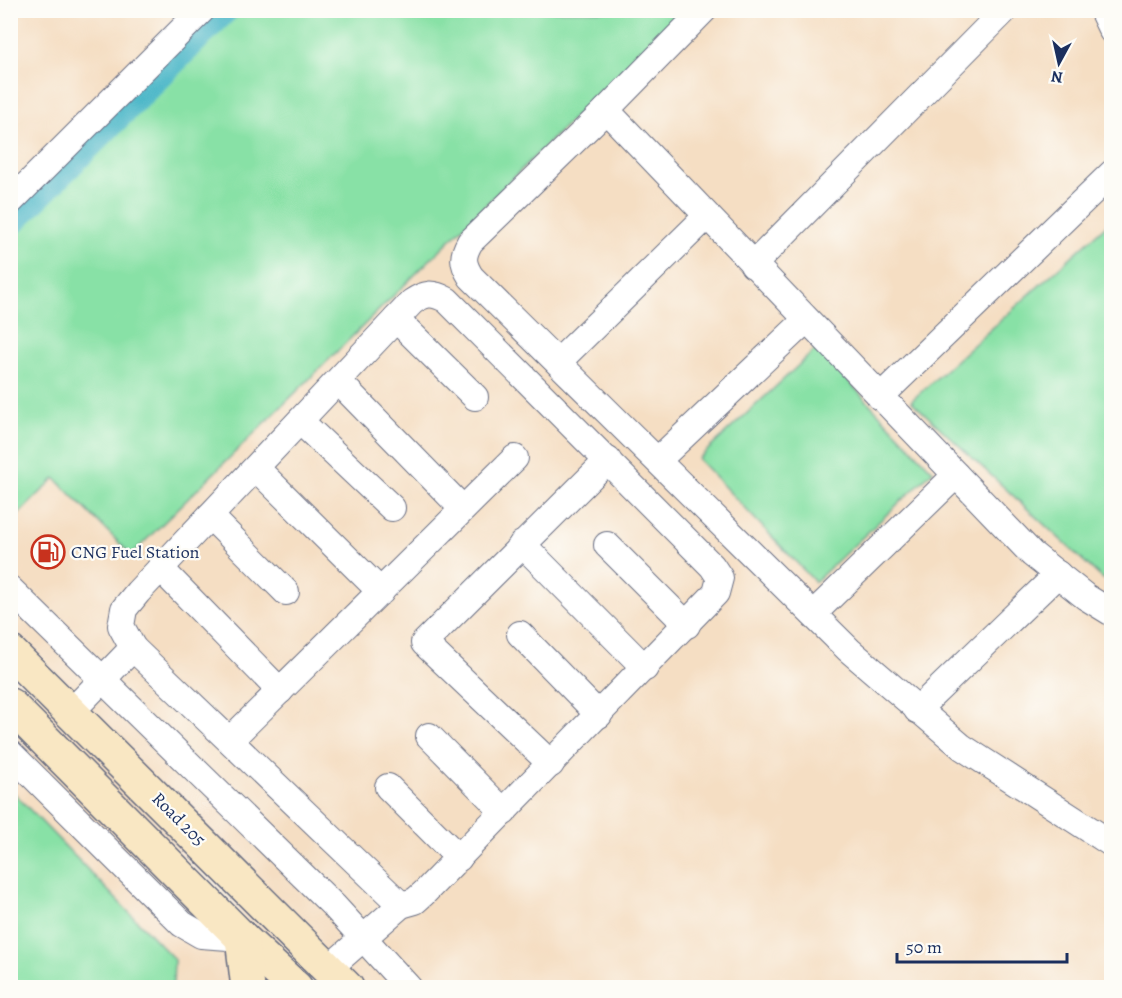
<svg xmlns="http://www.w3.org/2000/svg" width="1122" height="998" viewBox="0 0 1122 998" font-family="Alegreya,serif">
	<style>
		.green { fill: #88e1a6; stroke: #528882; stroke-width: 1.5 }
		.lines { fill: none; stroke-linecap: round; stroke-linejoin: round }
		.canal { stroke: #4ab6c7; stroke-width: 24 }
		.minor-casing { stroke: #676c81; stroke-width: 28 }
		.secondary-casing { stroke: #676c81; stroke-width: 36 }
		.minor { stroke: #fff; stroke-width: 26 }
		.secondary { stroke: #f9e7c3; stroke-width: 33 }
		.labels { text-anchor: middle; dominant-baseline: central; stroke-width: 4.5; stroke-linejoin: round; paint-order: stroke }
		.poi-label { font-size: 18px; fill: #1b2f5e; stroke: #fdfcf7; text-anchor: start }
		.street-label { font-size: 18px; fill: #1b2f5e; stroke: #fdfcf7 }
	</style>
	<rect width="100%" height="100%" fill="#fdfcf7"/>
	<filter id="ink" filterUnits="userSpaceOnUse"><feTurbulence type="fractalNoise" baseFrequency=".0167" numOctaves="2"/><feDisplacementMap in="SourceGraphic" scale="12" xChannelSelector="R" yChannelSelector="G"/><feConvolveMatrix kernelMatrix="1 2 1 2 8 2 1 2 1" color-interpolation-filters="sRGB"/></filter>
	<filter id="wash" filterUnits="userSpaceOnUse"><feTurbulence type="fractalNoise" baseFrequency=".008" numOctaves="4" result="noise"/><feDisplacementMap in="SourceGraphic" scale="24" xChannelSelector="R" yChannelSelector="G"/><feGaussianBlur stdDeviation="1.35" result="paint"/><feColorMatrix in="noise" values="0 0 0 0 0 0 0 0 0 0 0 0 0 0 0 0 0 1.4 0 .05"/><feComposite in="paint" operator="in"/></filter>
	<g filter="url(#wash)">
		<rect width="100%" height="100%" fill="#f5dec3"/>
		<g class="green">
			<polygon points="206,11 682,11 131,555 55,478 11,522 11,203"/>
			<polygon points="1111,221 1111,582 1102,578 911,401"/>
			<polygon points="817,348 933,471 815,582 698,459"/>
			<polygon points="10,789 174,959 173,987 11,987"/>
		</g>
		<g class="lines">
			<polyline class="canal" points="10,226 227,10"/>
		</g>
	</g>
	<g filter="url(#ink)">
		<g class="lines">
			<defs>
				<g id="minor">
					<polyline points="704,10 606,110 1032,554 1086,597 1112,613"/>
					<polyline points="1102,10 1112,31"/>
					<path d="M606,110L470,242C462,256 462,263 471,277L849,650L962,747L1112,844"/>
					<polyline points="10,202 202,10"/>
					<polyline points="753,265 1005,10"/>
					<polyline points="396,319 475,397"/>
					<polyline points="558,362 707,216"/>
					<polyline points="338,381 463,509"/>
					<polyline points="880,397 1112,173"/>
					<polyline points="300,421 392,508"/>
					<polyline points="658,460 806,320"/>
					<polyline points="256,468 381,592"/>
					<polyline points="210,516 286,592"/>
					<polyline points="522,544 645,668"/>
					<polyline points="607,545 687,625"/>
					<polyline points="160,568 280,691"/>
					<polyline points="10,589 334,906 409,988"/>
					<polyline points="813,614 956,475"/>
					<polyline points="520,634 599,715"/>
					<polyline points="133,648 401,905"/>
					<polyline points="917,710 1058,574"/>
					<path d="M71,712L133,648L121,626L124,609L138,592L412,302C425,293 432,292 447,300L712,566L720,578L716,593L424,893L415,901L401,905L328,969"/>
					<polyline points="429,736 504,812"/>
					<polyline points="230,740 515,458"/>
					<polyline points="10,753 182,924 201,935 242,938"/>
					<polyline points="551,764 424,643 608,460"/>
					<polyline points="388,787 459,858"/>
				</g>
				<g id="secondary">
					<polyline points="10,652 347,988"/>
					<polyline points="10,705 242,938 296,988"/>
					<polyline points="242,938 248,988"/>
				</g>
			</defs>
			<use href="#minor" class="minor-casing"/>
			<use href="#secondary" class="secondary-casing"/>
			<use href="#minor" class="minor"/>
			<use href="#secondary" class="secondary"/>
		</g>
	</g>
	<defs>
		<symbol id="fuel-ring" viewBox="-11 -11 22 22"><circle r="9.5" fill="#fdfcf7" stroke="#c8321e" stroke-width="1.5"/><path d="M-5.5-6h7V0h2V4h1.3V-2.5L3-4.5l.8-.8L6-3V5H2.5V1h-1V6h-7ZM-4.2-4.7v3.2H.2V-4.7Z" fill="#c8321e"/></symbol>
	</defs>
	<g fill-rule="evenodd">
		<use href="#fuel-ring" x="29" y="533" width="38" height="38"/>
	</g>
	<g class="labels">
		<g class="poi-label">
			<text x="71" y="552">CNG Fuel Station</text>
		</g>
		<g class="street-label">
			<text transform="translate(179 819) rotate(45)">Road 205</text>
		</g>
	</g>
	<rect width="1122" height="998" fill="none" stroke="#fdfcf7" stroke-width="36"/>
	<g transform="translate(1059 63) rotate(188)" stroke="#fdfcf7" stroke-width="4.5" paint-order="stroke">
	<path d="M0-4.5L10 22L0 15L-10 22Z" fill="#1b2f5e"/>
	<text y="-9" font-size="16" font-weight="bold" text-anchor="middle" fill="#1b2f5e">N</text>
	</g>
	<path d="M897 953v9h170v-9" fill="none" stroke="#1b2f5e" stroke-width="3"/>
	<text x="906" y="953" font-size="18" fill="#1b2f5e" stroke="#fdfcf7" stroke-width="4.5" paint-order="stroke">50 m</text>
</svg>
